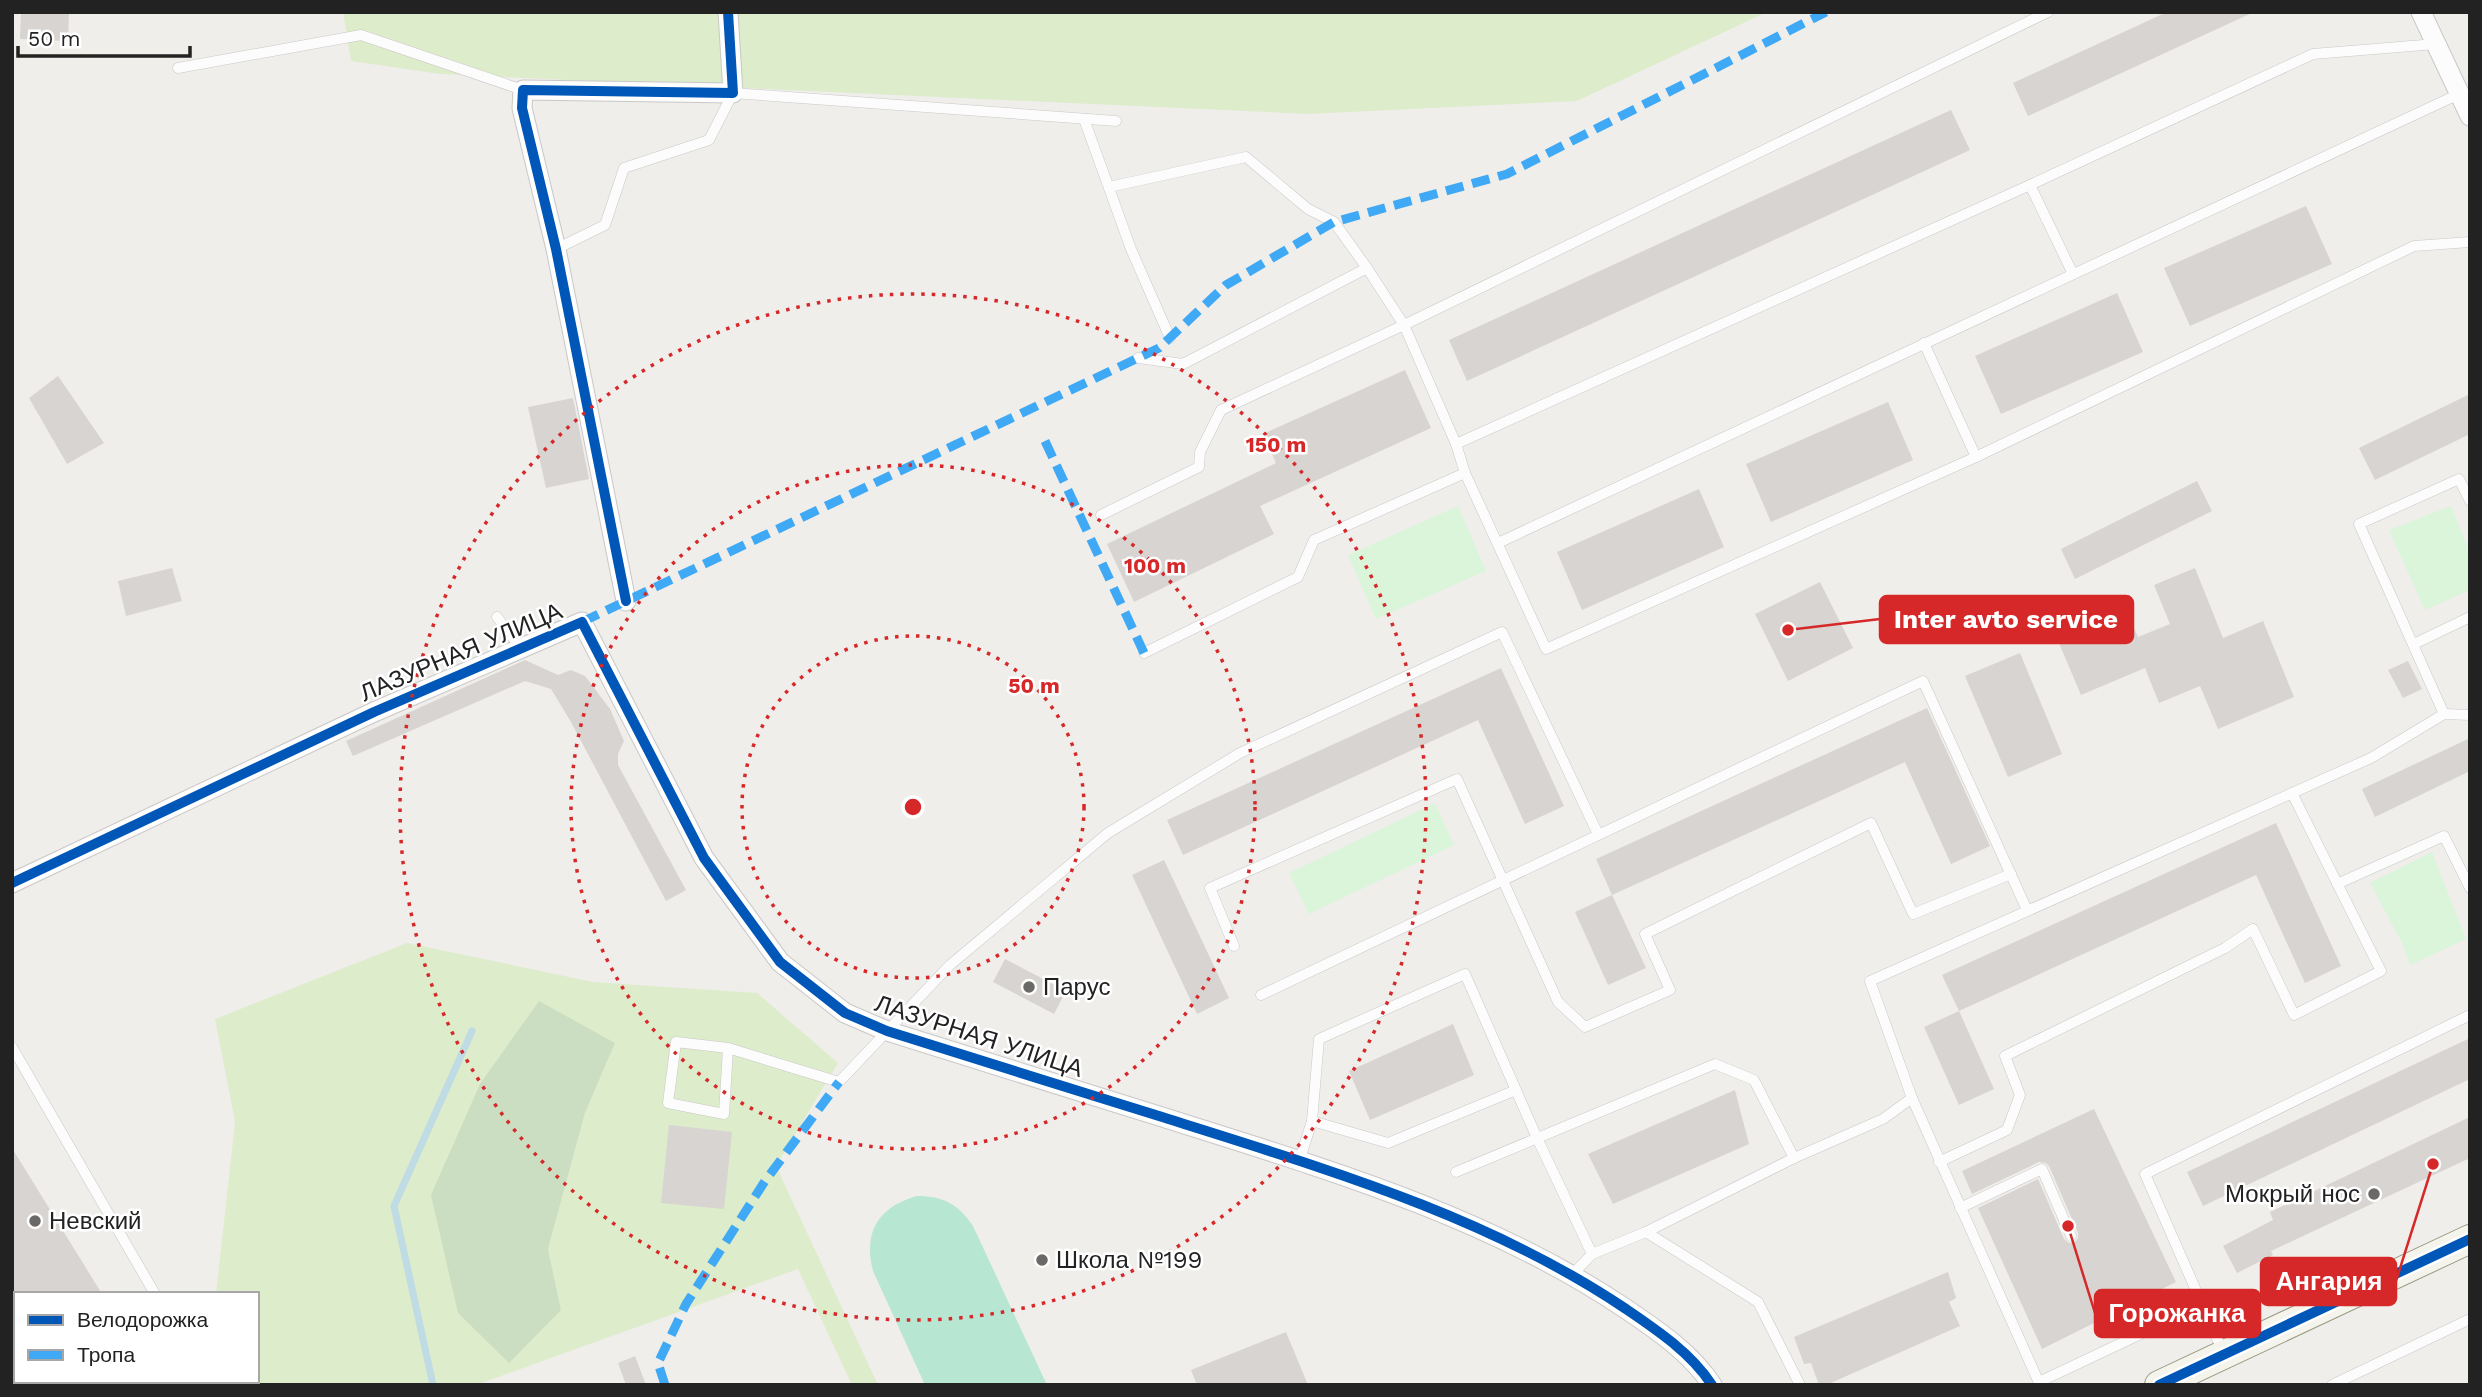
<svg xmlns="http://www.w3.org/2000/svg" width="2482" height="1397" viewBox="0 0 2482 1397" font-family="'Work Sans',sans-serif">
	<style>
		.grass { fill: #ddeccb; fill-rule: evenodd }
		.forest { fill: #cbdec1 }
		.park { fill: #daf5da }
		.pitch { fill: #b7e6d2 }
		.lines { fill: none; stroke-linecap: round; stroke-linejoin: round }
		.stream { stroke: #bfdbe3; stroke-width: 7 }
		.building { fill: #d7d4d2 }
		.lane-casing { stroke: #c9c8c7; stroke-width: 11 }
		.street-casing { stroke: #c9c8c7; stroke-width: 21 }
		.secondary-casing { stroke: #999a82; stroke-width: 30 }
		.lane { stroke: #fdfcfc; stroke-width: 10 }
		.street { stroke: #fdfcfc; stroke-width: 19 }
		.secondary { stroke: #f4f4ed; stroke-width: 28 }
		.quiet { stroke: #3fa9f5; stroke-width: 9; stroke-dasharray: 18 9; stroke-linecap: butt }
		.cycleway-casing { stroke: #fff; stroke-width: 15 }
		.cycleway { stroke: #0057b8; stroke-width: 10 }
		.ring { fill: none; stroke: #d62828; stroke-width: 3.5; stroke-dasharray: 3.5 7 }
		.poi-dot { fill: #6a6968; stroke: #fff; stroke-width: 2.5 }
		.labels { text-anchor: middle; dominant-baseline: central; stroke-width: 5; stroke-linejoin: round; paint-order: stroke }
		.street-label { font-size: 24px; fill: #222; stroke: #fff }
		.poi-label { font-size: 24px; fill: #222; stroke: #fff; text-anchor: start }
		.centre { fill: #d62828; stroke: #fff; stroke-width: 3.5 }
		.ring-label { font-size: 21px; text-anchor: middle; font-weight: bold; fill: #d62828; stroke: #fff; stroke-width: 5; stroke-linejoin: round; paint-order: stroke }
		.leader { fill: none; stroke: #d62828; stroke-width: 2.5 }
		.callout-dot { fill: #d62828; stroke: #fff; stroke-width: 2.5 }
		.callout { fill: #d62828; stroke: #d62828; stroke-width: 2.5 }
		.callout-label { font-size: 26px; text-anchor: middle; font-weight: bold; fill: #fff }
	</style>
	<rect width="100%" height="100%" fill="#f0eeeb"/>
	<g class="grass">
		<polygon points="343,12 1767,12 1577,101 1308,114 440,74 351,61"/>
		<path d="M407,943L593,982L757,993L838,1063L776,1166L878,1385H852L798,1269L476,1385H192L193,1381H257V1294H216L235,1122L215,1019ZM615,1043L585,1113L548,1249L561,1310L431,1195Z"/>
	</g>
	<polygon class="forest" points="539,1001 615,1043 585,1113 548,1249 561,1310 509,1363 458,1313 431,1195 480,1084"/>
	<g class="park">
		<polygon points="1458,506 1486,571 1376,619 1348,555"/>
		<polygon points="2451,506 2470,554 2470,590 2425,610 2389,530"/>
		<polygon points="1435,803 1454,845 1309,914 1289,873"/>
		<polygon points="2432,852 2466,939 2410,965 2402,943 2370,883"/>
	</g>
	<path class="pitch" d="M917,1196C943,1196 958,1204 973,1226L1047,1385H925L873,1271C863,1232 878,1207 917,1196Z"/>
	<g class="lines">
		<polyline class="stream" points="433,1385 394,1206 472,1031"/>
	</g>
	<g class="building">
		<polygon points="21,12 69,12 68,41 20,39"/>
		<polygon points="2167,12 2254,12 2028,116 2013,83"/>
		<polygon points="1951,110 1970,150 1467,381 1449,340"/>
		<polygon points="2306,206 2332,264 2190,326 2164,268"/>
		<polygon points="2117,293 2143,352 2001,414 1975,356"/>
		<polygon points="1405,370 1431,428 1260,506 1274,534 1134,602 1107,544 1276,463 1263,434"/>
		<polygon points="58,376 104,443 67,464 29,398"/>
		<polygon points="2470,394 2470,434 2375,480 2359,448"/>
		<polygon points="573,398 589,479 546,488 528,407"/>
		<polygon points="1888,402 1913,460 1771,522 1746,464"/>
		<polygon points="2197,481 2212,511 2075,579 2061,549"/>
		<polygon points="1699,489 1724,547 1582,610 1557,552"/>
		<polygon points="172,568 182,601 126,616 118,581"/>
		<polygon points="2195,568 2223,638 2263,621 2294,697 2218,729 2200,686 2159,703 2145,668 2081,695 2056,636 2125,607 2138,637 2170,624 2154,585"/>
		<polygon points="1820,582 1853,648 1788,681 1755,614"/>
		<polygon points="2020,653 2062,754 2008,777 1965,676"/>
		<polygon points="525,660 558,675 571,670 585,676 610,709 624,741 618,754 618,765 686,890 666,901 571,722 551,689 525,681 353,756 346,741"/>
		<polygon points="2408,661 2422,689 2403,698 2388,670"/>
		<polygon points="1501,668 1564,806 1525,824 1478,720 1183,855 1167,820"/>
		<polygon points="1927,708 1990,846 1951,864 1905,762 1612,895 1596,859"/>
		<polygon points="2470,738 2470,771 2375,817 2362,789"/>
		<polygon points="2276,823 2341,966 2305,983 2256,875 1959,1011 1942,975"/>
		<polygon points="1164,860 1229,998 1197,1014 1132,875"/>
		<polygon points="1612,895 1646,968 1608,985 1575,912"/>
		<polygon points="1005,959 1066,991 1054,1014 993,982"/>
		<polygon points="1959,1011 1994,1089 1959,1105 1924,1027"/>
		<polygon points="1453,1024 1474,1075 1370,1120 1349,1071"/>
		<polygon points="2470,1038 2470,1079 2203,1206 2187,1172"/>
		<polygon points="1735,1090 1749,1144 1613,1204 1588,1154"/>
		<polygon points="2094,1109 2176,1282 2042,1349 1978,1208 2038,1179 2064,1239 2069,1243 2075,1242 2078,1238 2078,1233 2049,1166 2046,1163 2039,1162 1972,1194 1962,1171"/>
		<polygon points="2470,1117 2470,1158 2271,1251 2273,1255 2237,1273 2223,1246 2273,1220 2270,1212"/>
		<polygon points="669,1125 732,1132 724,1209 661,1203"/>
		<polygon points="12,1148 102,1294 12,1294"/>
		<polygon points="1948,1272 1956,1298 1949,1302 1960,1326 1826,1385 1819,1385 1811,1363 1804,1364 1794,1337"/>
		<polygon points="1286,1332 1308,1385 1197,1385 1191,1370"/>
		<polygon points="635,1356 646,1385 626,1385 618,1363"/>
	</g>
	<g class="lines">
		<defs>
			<g id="lane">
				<polyline points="178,68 361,35 523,90"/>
				<polyline points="1084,119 1131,249 1170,338"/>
				<polyline points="2030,185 2073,274"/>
				<polyline points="1109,187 1246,157 1308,209 1334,222 1367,268 1404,325 1456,444 1465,473 1546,649 1976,457 2414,246 2470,242"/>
				<polyline points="556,249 605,225 624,168 709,140 733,93 1116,121"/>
				<polyline points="1924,343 1976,457"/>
				<polyline points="1138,358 1183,364 1367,268"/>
				<polyline points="1456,444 2030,185 2313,54 2436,44"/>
				<polyline points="1101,515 1199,467 1200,452 1221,410 1404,325 2048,12"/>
				<polyline points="1498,543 2459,94"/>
				<polyline points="497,617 521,648"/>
				<polyline points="2414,644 2470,617"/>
				<polyline points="1144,653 1298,577 1314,540 1465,473"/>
				<polyline points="2444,714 2359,524 2459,479 2470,501"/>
				<polyline points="2337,884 2444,836 2470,888"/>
				<polyline points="1234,946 1210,888 1457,779 1558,1002 1585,1027 1670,990 1645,934 1871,823 1913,914 2011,874"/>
				<polyline points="1261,995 1923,681 2027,910"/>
				<polyline points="12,1047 155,1294"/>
				<polyline points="728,1048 724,1114 668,1103 676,1042 728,1048 839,1082 950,965 1108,833 1240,753 1502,632 1598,834"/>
				<polyline points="1312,1121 1388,1143 1516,1090"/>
				<polyline points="1299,1162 1312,1121 1319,1039 1465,974 1537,1138 1592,1254"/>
				<polyline points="1939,1162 2007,1130 2020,1095 2005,1056 2225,948 2253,929 2294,1015 2381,971 2292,793"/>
				<polyline points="1456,1172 1715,1064 1754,1080 1794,1158"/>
				<polyline points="1960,1208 2042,1169 2071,1236"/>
				<polyline points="1646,1232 1758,1302 1800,1385"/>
				<polyline points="1573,1274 1592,1254 1646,1232 1794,1158 1883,1119 1912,1098"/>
				<polyline points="2223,1352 2145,1174 2470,1015"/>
				<polyline points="2039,1382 2202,1305"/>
				<polyline points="168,1385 169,1381"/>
				<polyline points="2040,1385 1912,1098 1870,981 2371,758 2444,714 2470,715"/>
				<polyline points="2332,1385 2470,1319"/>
			</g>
			<g id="street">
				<polyline points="2421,12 2470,116"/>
				<polyline points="626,601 556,249 522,108 523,90 733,93 728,12"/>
				<path d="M12,883L374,712L582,622L704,858L780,962L845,1013L887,1031C977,1059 1068,1088 1159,1116C1319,1167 1485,1214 1626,1309C1657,1330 1691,1353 1712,1385"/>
			</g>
			<polyline id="secondary" points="2159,1385 2470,1239"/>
		</defs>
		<use href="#lane" class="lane-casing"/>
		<use href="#street" class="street-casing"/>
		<use href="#secondary" class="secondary-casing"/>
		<use href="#lane" class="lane"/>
		<use href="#street" class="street"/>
		<use href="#secondary" class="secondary"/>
		<g class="quiet">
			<polyline points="1045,441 1144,653"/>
			<polyline points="582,622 1159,348 1226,285 1334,222 1507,174 1826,12"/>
			<polyline points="665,1385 658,1363 686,1304 765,1181 839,1082"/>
		</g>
		<defs>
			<g id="cycleway">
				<polyline points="626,601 556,249 522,108 523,90 733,93 728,12"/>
				<path d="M12,883L374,712L582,622L704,858L780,962L845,1013L887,1031C977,1059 1068,1088 1159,1116C1319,1167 1485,1214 1626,1309C1657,1330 1691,1353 1712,1385"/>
				<polyline points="2159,1385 2470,1239"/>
			</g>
		</defs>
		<use href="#cycleway" class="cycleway-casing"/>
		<use href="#cycleway" class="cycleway"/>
	</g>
	<g class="ring">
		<circle cx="913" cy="807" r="171"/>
		<circle cx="913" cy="807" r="342"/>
		<circle cx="913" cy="807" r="513"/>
	</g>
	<g class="poi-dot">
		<circle cx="1029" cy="987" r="7"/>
		<circle cx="2374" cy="1194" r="7"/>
		<circle cx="35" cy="1221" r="7"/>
		<circle cx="1042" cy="1260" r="7"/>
	</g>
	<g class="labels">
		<g class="street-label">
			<text transform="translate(461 652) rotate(-23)">ЛАЗУРНАЯ УЛИЦА</text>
			<text transform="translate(979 1036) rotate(18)">ЛАЗУРНАЯ УЛИЦА</text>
		</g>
		<g class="poi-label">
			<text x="1043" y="987">Парус</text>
			<text x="2360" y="1194" text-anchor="end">Мокрый нос</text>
			<text x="49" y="1221">Невский</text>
			<text x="1056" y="1260">Школа №199</text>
		</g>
	</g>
	<circle cx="913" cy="807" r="10" class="centre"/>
	<g class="ring-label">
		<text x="1276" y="452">150 m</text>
		<text x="1155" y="573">100 m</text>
		<text x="1034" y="693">50 m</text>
	</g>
	<path class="leader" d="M1788 630L1880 619M2433 1164L2396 1281M2068 1226L2095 1313"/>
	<g class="callout-dot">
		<circle cx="1788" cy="630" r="7"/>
		<circle cx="2433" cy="1164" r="7"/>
		<circle cx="2068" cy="1226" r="7"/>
	</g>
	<g class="callout">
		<rect x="1880" y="596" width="253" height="47" rx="7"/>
		<rect x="2261" y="1258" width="135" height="47" rx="7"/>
		<rect x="2095" y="1290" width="165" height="47" rx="7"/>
	</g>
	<g class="callout-label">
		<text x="2006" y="628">Inter avto service</text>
		<text x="2329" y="1290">Ангария</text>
		<text x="2177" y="1322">Горожанка</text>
	</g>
	<rect width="2482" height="1397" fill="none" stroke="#222222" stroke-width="28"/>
	<rect x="14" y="1292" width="245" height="91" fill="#ffffff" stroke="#a7a7a7" stroke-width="2"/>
	<rect x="28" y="1315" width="35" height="10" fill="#0057b8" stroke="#a7a7a7" stroke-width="2"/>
	<text x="77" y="1327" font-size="21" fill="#222222">Велодорожка</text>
	<rect x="28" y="1350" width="35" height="10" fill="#3fa9f5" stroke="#a7a7a7" stroke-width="2"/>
	<text x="77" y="1362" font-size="21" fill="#222222">Тропа</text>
	<path d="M18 46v10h172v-10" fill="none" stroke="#222222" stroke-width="3.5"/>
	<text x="28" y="46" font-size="21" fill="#222222" stroke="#ffffff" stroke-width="5" paint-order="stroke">50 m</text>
</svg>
